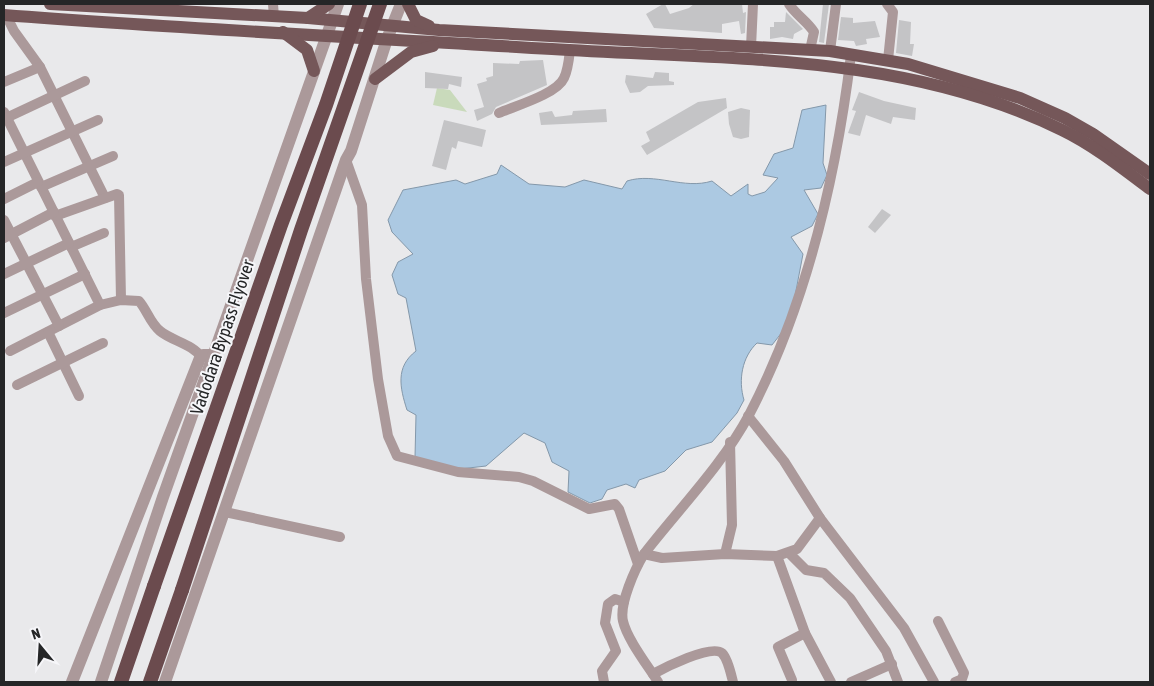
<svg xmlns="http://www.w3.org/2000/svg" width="1154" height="686" viewBox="0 0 1154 686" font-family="'Asap Condensed',sans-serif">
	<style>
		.park { fill: #c9dabb }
		.water { fill: #acc9e2; stroke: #8498aa }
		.building { fill: #c4c4c6 }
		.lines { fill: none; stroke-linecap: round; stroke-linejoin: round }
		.minor { stroke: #ab999a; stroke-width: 10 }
		.tertiary { stroke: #ab999a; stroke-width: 12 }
		.primary { stroke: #755759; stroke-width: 12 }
		.trunk { stroke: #6b4b4e; stroke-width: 14 }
		.trunk-bridge { stroke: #6b4b4e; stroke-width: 14 }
		.labels { text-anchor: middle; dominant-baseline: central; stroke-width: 4; stroke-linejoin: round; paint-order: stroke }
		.street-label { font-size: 18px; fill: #252627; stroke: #f6f6f9 }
	</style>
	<rect width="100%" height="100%" fill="#e9e9eb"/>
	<polygon class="park" points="437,88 450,90 467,112 433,105"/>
	<path class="water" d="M826,105L823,163L827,175L821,188L804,190L818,214L812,226L791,237L803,254L790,322L772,345L757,343C742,357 738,380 744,400L737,413L712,442L686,450L665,471L639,480L635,488L626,484L607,490L602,499L590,503L568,492L569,471L552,462L545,443L524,433L486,466L451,470L415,457L416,415L407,410C400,388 395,367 416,351L406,298L398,294L392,275L398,262L413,254L392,232L388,220L403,190L456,180L465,184L497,174L501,165L529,184L565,187L584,180L622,189L627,181C655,172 684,190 712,181L731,196L748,184V194L752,196L765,192L778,178L763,175L774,154L793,148L802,110Z"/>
	<g class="building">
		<polygon points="663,4 665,4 670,14 689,8 694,4 742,4 743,13 746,12 745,33 741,34 739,21 722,24 722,33 654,28 646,14"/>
		<polygon points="823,4 829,4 824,43 819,42"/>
		<polygon points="786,12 803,29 794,34 793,39 782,37 770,39 770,27 774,27 774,22 785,22"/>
		<polygon points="841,17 853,18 853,23 875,21 880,37 866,39 867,44 856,46 854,41 838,40"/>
		<polygon points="899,20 911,22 910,44 914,44 912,56 896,53"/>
		<polygon points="543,60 547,85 496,107 492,114 477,121 474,110 484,107 477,84 487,81 486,78 493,76 493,63 519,64 520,61"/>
		<polygon points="425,72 462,77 461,87 449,84 448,89 425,88"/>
		<polygon points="655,72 669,73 669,81 674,82 674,85 648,86 640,92 630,93 625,82 626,75 653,78"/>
		<polygon points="859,92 884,101 916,108 915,120 893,117 891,124 866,115 860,136 848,133 856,111 852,110"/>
		<polygon points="726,98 727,108 647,155 641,146 650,141 646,132 698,102"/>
		<polygon points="741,108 750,110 749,137 741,139 733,137 729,124 728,112"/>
		<polygon points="606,109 607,122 541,125 539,113 552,111 555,117 572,115 573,111"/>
		<polygon points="444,120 486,130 482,147 458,141 456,149 452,147 446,170 432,166"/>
		<polygon points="882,209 891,215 875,233 868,227"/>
	</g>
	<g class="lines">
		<g class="minor">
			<polyline points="273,4 274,17"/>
			<path d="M789,4C796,15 807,21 814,32L810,50"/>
			<polyline points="887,4 893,12 888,60"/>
			<polyline points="6,15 14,31 40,67 105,198"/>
			<polyline points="751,47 753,4"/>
			<polyline points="830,51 836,4"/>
			<polyline points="4,82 40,67"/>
			<polyline points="4,112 100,305 10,351"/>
			<path d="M499,113C515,106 557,94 564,78C568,70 569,59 570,50"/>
			<polyline points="4,119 85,81"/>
			<polyline points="346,160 362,205 366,279 378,379 388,436 397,456 458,472 519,477 533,481 589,509 615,504 619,509 638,564"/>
			<polyline points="4,162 98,120"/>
			<polyline points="41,187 113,156"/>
			<polyline points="4,199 38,182"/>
			<polyline points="55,216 117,194 119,195 121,300"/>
			<polyline points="4,220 59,326"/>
			<polyline points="4,238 54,212"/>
			<polyline points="71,247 104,233"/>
			<polyline points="4,274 69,243"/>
			<path d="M100,305L121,300L139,301C147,310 150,323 160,331C172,341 193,344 201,357"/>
			<polyline points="4,313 85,274"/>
			<polyline points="48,332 79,396"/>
			<polyline points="17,385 103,343"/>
			<polyline points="748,416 784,461 820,518"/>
			<polyline points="225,512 340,537"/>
			<polyline points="644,554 662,558 725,554 777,556 797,549 820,518 904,628 934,682"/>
			<polyline points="725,554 732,525 730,442"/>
			<polyline points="790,554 806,570 824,573 850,598 886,651 898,682"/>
			<polyline points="777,556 805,633 831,682"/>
			<polyline points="938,621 964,673 962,679 955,682"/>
			<path d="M653,674C664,668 711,644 722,653C728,659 731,674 733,682"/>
			<polyline points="792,680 778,647 805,633"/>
			<polyline points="604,682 602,671 616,651 605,623 608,604 615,599 624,602"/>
			<path d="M658,682C648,666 627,639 623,621C619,604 635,569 644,554C678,510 723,464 749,415C807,304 836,178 851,55"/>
			<polyline points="851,682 892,664"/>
		</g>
		<g class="tertiary">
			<polyline points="72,682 200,358 203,355 214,355"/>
			<polyline points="101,682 163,497 338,4"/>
			<polyline points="165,682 346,160 351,151 387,39 401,4"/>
		</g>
		<g class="primary">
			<polyline points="50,4 308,18 439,30 830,51 908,64 1020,98 1065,118 1093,134 1150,174"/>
			<polyline points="408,4 416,20 429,26"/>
			<path d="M4,15C186,29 369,38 552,49C724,60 903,52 1062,130C1093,145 1122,168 1150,189"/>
			<polyline points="308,18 329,4"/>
			<polyline points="283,32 307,50 314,71"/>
			<polyline points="375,79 411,52 433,46"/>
		</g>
		<g class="trunk">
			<polyline points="121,682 154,586"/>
			<polyline points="150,682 182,590"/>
		</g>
		<g class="trunk-bridge">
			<polyline points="154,586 281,225 326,105 360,4"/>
			<polyline points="182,590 301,230 380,4"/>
		</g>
	</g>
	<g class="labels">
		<g class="street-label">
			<text transform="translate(222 337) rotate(-71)">Vadodara Bypass Flyover</text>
		</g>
	</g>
	<rect width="1154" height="686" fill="none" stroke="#252627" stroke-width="10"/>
	<g transform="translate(40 646) rotate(342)" stroke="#f6f6f9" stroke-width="4" paint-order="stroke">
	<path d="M0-4L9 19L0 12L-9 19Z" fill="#252627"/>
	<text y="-8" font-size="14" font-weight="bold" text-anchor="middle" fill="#252627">N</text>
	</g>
</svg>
